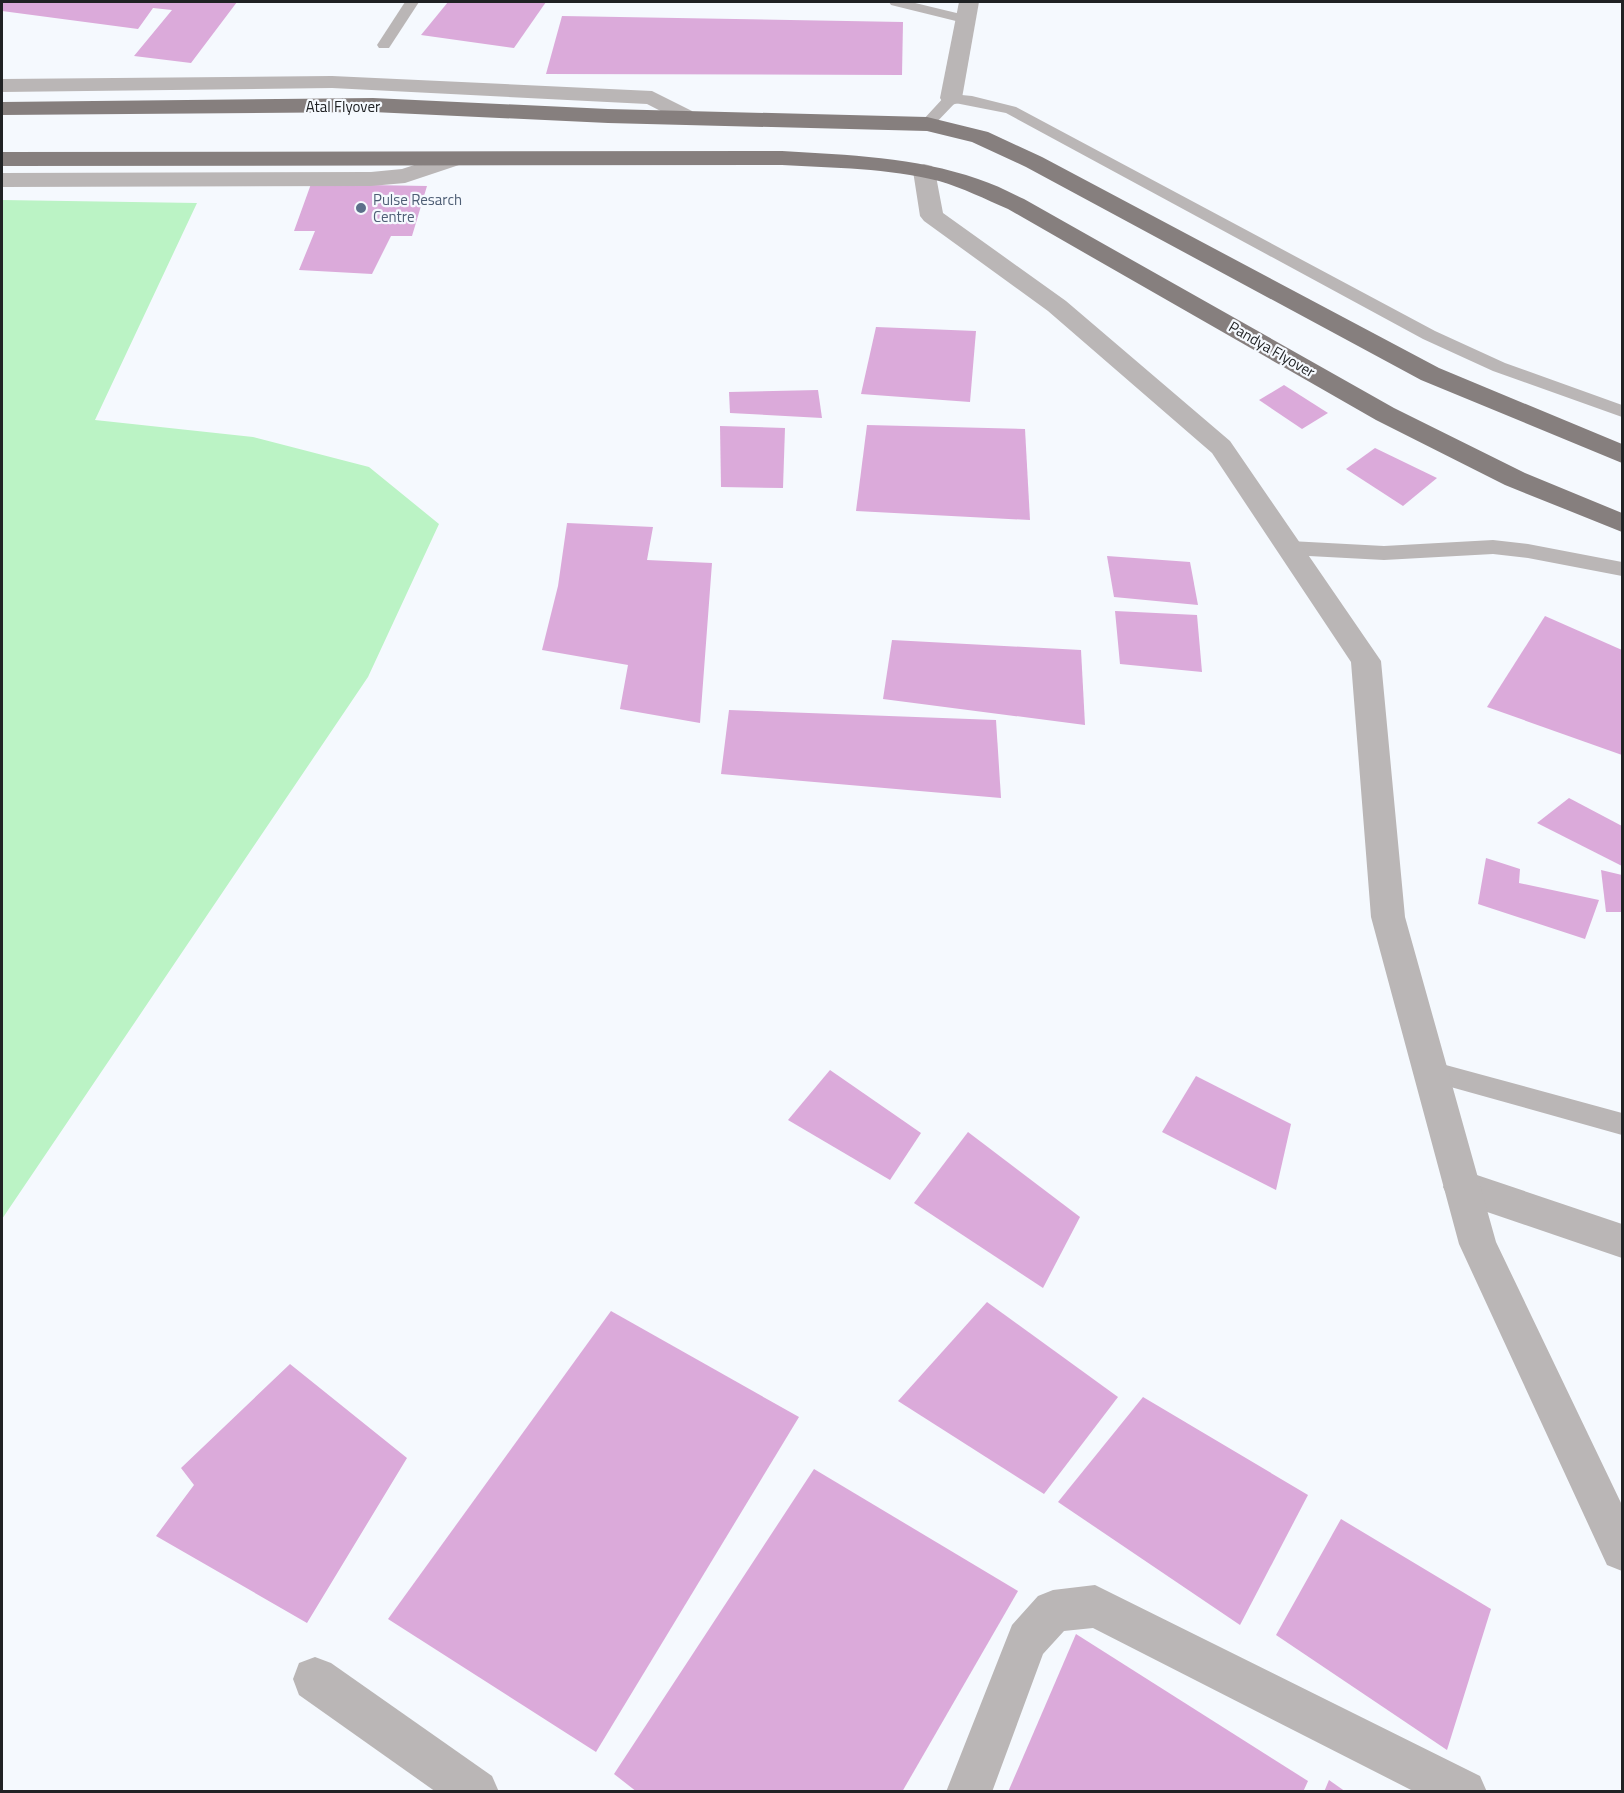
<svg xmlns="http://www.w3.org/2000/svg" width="1624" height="1793" viewBox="0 0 1624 1793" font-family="'Titillium Web',sans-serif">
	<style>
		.green { fill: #bbf3c5 }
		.building { fill: #dbaada }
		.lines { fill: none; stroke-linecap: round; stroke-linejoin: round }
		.service { fill: #bab6b6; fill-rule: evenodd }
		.minor { fill: #bab6b6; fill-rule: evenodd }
		.tertiary { fill: #bab6b6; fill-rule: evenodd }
		.primary { fill: #867f7e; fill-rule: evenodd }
		.service-dot { fill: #5c6f8a; stroke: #f5f9fe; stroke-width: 2 }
		.labels { text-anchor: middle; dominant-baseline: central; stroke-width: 4.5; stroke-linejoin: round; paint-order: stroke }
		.far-street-label { font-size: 15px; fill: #202224; stroke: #f5f9fe }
		.far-service-label { font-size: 15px; fill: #4e5e75; stroke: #f5f9fe; text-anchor: start }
	</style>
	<rect width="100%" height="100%" fill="#f5f9fe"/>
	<polygon class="green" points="2,200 197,203 95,420 253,437 369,467 439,524 368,677 2,1219"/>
	<g class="building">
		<polygon points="2,2 237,2 191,63 134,56 172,10 153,8 138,29 2,11"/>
		<polygon points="448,2 546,2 514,48 421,35"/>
		<polygon points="562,16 903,22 902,75 546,74"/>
		<polygon points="311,184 427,186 412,236 391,236 372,274 299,270 315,231 294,231"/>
		<polygon points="876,327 976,331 970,402 861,394"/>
		<polygon points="1284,385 1328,413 1302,429 1259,400"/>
		<polygon points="818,390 822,418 730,413 729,392"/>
		<polygon points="867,425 1025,429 1030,520 856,511"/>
		<polygon points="720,426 785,428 783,488 721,487"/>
		<polygon points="1375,448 1437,478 1403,506 1346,469"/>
		<polygon points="567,523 653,527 647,560 712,563 700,723 620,709 628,665 542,650 558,586"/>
		<polygon points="1107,556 1190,562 1198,605 1114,597"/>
		<polygon points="1115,611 1197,615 1202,672 1120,664"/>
		<polygon points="1545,616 1622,650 1622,755 1487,707"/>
		<polygon points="892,640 1081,650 1085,725 883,699"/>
		<polygon points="729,710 996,720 1001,798 721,774"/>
		<polygon points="1569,798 1622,826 1622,866 1537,823"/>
		<polygon points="1486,858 1520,869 1519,883 1599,900 1585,939 1478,904"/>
		<polygon points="1601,870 1622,875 1622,912 1606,912"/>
		<polygon points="830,1070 921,1133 890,1180 788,1120"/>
		<polygon points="1196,1076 1291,1124 1276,1190 1162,1132"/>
		<polygon points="968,1132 1080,1217 1043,1288 914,1203"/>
		<polygon points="987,1302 1118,1397 1044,1494 898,1401"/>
		<polygon points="611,1311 799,1417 596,1752 388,1619"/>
		<polygon points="290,1364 407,1458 307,1623 156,1536 194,1485 181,1468"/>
		<polygon points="1143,1397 1308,1495 1240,1625 1058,1502"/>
		<polygon points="814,1469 1018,1591 902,1792 637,1792 614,1774"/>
		<polygon points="1341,1519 1491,1609 1447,1750 1276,1635"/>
		<polygon points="1076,1634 1308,1781 1303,1792 1008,1792"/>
		<polygon points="1329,1780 1346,1792 1324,1792"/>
	</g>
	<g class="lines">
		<g class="service">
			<polygon points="405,2 419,2 389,48 379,48 377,45"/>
			<polygon points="889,2 911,2 969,16 971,19 964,23 891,5"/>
			<polygon points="951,94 972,96 1016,107 1435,331 1505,363 1622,405 1622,417 1493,371 1423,339 1006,113 955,103 932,127 922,127 919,124 922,121 946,95"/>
			<polygon points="1493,540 1528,544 1622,562 1622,576 1528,558 1493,554 1384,560 1290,555 1283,553 1280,548 1283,543 1290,541 1384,546"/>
			<polygon points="1431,1061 1622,1113 1622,1135 1422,1079 1419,1072 1422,1065"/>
		</g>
		<g class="minor">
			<polygon points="959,2 979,2 962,98 959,103 951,105 943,103 940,98"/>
			<polygon points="1462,1170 1622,1224 1622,1258 1449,1199 1443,1187 1449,1175"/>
			<polygon points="1095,1585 1480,1776 1487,1792 1415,1792 1093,1628 1064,1631 1043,1654 992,1792 946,1792 1012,1625 1038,1596 1053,1590"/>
			<polygon points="315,1657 331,1663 492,1776 499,1792 436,1792 299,1695 293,1679 299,1663"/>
		</g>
		<g class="tertiary">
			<polygon points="332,76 652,91 692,111 695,116 692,121 684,123 647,104 332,88 2,92 2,79"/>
			<polygon points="451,153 459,155 462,160 459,165 405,183 371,186 2,187 2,173 371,172 402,169"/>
			<polygon points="924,164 932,166 935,171 943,213 1066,301 1230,441 1381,661 1405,917 1496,1242 1622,1505 1622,1571 1607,1565 1459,1244 1371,917 1351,662 1212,453 1048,311 924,221 920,216 913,171 916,166"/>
		</g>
		<g class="primary">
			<polygon points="373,98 608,109 927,117 988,132 1042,157 1439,368 1622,444 1622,463 1421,380 1026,167 972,142 927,131 608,123 373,112 2,115 2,102"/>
			<path d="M782,151C848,155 915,157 978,179C994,184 1009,192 1024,199L1394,408L1525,473L1622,513V532L1505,485L1376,420L1008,209C985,199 963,188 939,181C888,168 834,168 782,165L2,166V152Z"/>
		</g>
	</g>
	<circle class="service-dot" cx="361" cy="208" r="6"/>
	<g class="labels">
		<g class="far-street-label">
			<text x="343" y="106">Atal Flyover</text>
			<text transform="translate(1272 349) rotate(30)">Pandya Flyover</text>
		</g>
		<g class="far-service-label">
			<text x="373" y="199">Pulse Resarch<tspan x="373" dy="17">Centre</tspan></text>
		</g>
	</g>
	<rect width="1624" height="1793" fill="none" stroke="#202224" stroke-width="6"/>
</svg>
